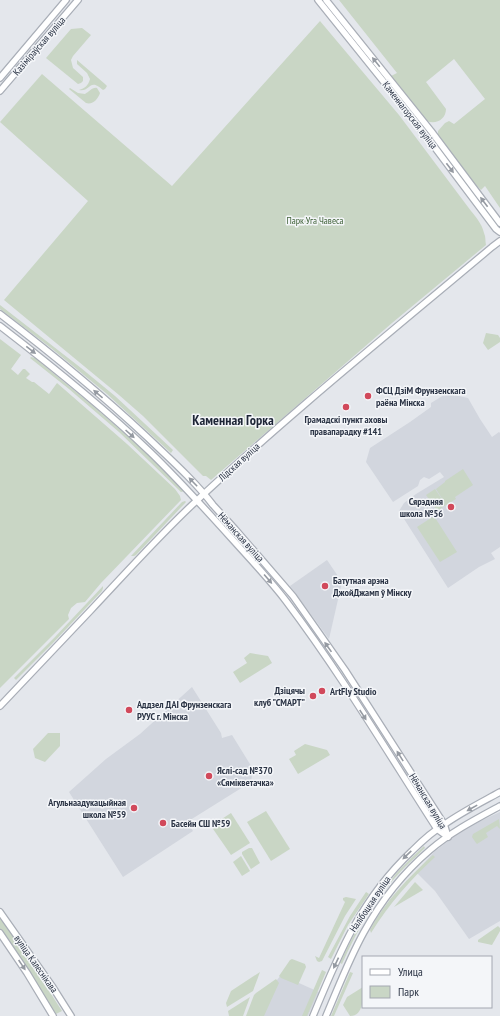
<svg xmlns="http://www.w3.org/2000/svg" width="500" height="1016" viewBox="0 0 500 1016" font-family="'PT Sans Narrow',sans-serif">
	<style>
		.built { fill: #d2d6de }
		.green { fill: #c9d6c5 }
		.lines { fill: none; stroke-linecap: round; stroke-linejoin: round }
		.secondary-casing { stroke: #a9aeb7; stroke-width: 8 }
		.secondary { stroke: #fff; stroke-width: 5.5 }
		.oneway { fill: #959aa2 }
		.poi-dot { fill: #d1495b; stroke: #f4f6f9; stroke-width: 1.5 }
		.labels { text-anchor: middle; dominant-baseline: central; stroke-width: 3; stroke-linejoin: round; paint-order: stroke }
		.street-label { font-size: 10px; fill: #2b3445; stroke: #f4f6f9 }
		.park-label { font-size: 10px; fill: #3f6138; stroke: #f4f6f9 }
		.poi-label { font-size: 10px; font-weight: bold; fill: #2b3445; stroke: #f4f6f9; text-anchor: start }
		.district-label { font-size: 14px; font-weight: bold; fill: #1d2536; stroke: #f4f6f9 }
	</style>
	<rect width="100%" height="100%" fill="#e4e7ec"/>
	<g class="built">
		<polygon points="450,394 468,398 480,419 492,437 499,432 500,433 500,547 491,553 495,559 479,567 448,588 399,511 404,503 416,494 444,477 440,472 429,479 424,477 420,480 418,486 393,502 366,462 370,448 410,422 431,407 431,403 444,395"/>
		<polygon points="327,560 342,582 329,639 290,586"/>
		<polygon points="192,687 221,733 222,738 232,735 253,769 251,782 187,822 193,831 123,877 69,792 106,759 140,734"/>
		<polygon points="500,812 500,921 469,939 435,891 416,872 434,852 465,828"/>
		<polygon points="281,975 319,992 308,1016 248,1016"/>
	</g>
	<g class="green">
		<path d="M339,0H500V208L485,186L481,190L470,179L438,136V131L445,123L449,121L454,124L485,99L454,59L426,82L446,109C446,119 436,125 427,121L391,76L397,73Z"/>
		<path d="M320,21L399,115L471,211C476,217 482,224 484,233C486,237 485,241 486,245L392,323L211,480L206,476H203L143,416L119,395L4,300L88,201L0,122L42,74L172,186Z"/>
		<polygon points="82,28 91,35 73,56 71,60 73,68 83,77 83,81 81,83 78,84 46,58 71,29"/>
		<path d="M77,60L105,84L107,86L105,89L103,90C89,77 91,92 79,90C85,88 88,86 90,79L87,73L77,64Z"/>
		<path d="M70,88L78,93L85,94C89,92 92,87 97,88L100,93C98,99 93,105 86,103L69,89Z"/>
		<polygon points="0,305 81,368 115,396 173,450 171,453 107,394 51,348 0,309"/>
		<polygon points="486,333 498,335 500,338 500,342 488,350 483,343"/>
		<polygon points="0,339 21,355 11,369 18,375 23,369 25,369 30,374 26,378 32,382 34,382 49,394 57,383 127,444 175,489 180,496 181,500 101,583 85,602 77,603 71,608 68,615 69,619 0,688"/>
		<polygon points="31,357 35,358 92,405 140,447 185,491 181,492 119,432 69,389 30,358"/>
		<polygon points="463,469 473,485 455,497 456,499 446,505 436,489 445,482 445,481"/>
		<polygon points="435,489 446,505 437,511 426,495"/>
		<polygon points="185,501 186,502 136,555 134,556 131,556 182,502"/>
		<polygon points="434,516 457,552 440,562 417,527"/>
		<polygon points="103,586 103,588 102,591 52,644 16,680 14,678 55,637"/>
		<polygon points="250,653 268,656 272,663 240,683 233,672 247,663 244,658"/>
		<polygon points="48,733 60,733 60,746 45,762 35,758 33,749"/>
		<polygon points="305,744 327,750 330,755 298,774 289,759 296,755 294,751"/>
		<polygon points="266,811 290,849 271,861 247,822"/>
		<polygon points="231,813 250,843 231,855 211,826"/>
		<polygon points="499,819 500,829 497,826 486,833 488,837 477,844 476,843 472,837 473,834"/>
		<path d="M424,846L425,848C419,854 412,860 405,867C378,894 357,929 342,964L340,963C354,933 370,904 392,879C401,867 413,857 424,846Z"/>
		<polygon points="249,848 252,848 260,863 251,869 242,854 242,852"/>
		<path d="M433,855L435,857C409,881 390,903 371,933L370,930C385,901 409,877 433,855Z"/>
		<polygon points="241,856 250,871 242,876 233,862"/>
		<polygon points="415,882 423,890 394,907"/>
		<polygon points="366,892 369,894 348,925 331,959 328,957 350,916"/>
		<polygon points="346,897 356,899 345,916 322,961 319,962 317,961 315,956 319,958 345,902 343,900 343,898"/>
		<polygon points="0,918 15,938 62,1011 56,1014 19,956 0,930"/>
		<polygon points="498,926 500,928 500,931 492,945 478,942 478,940"/>
		<polygon points="292,959 305,964 306,967 298,985 281,978 279,976 290,960"/>
		<polygon points="322,970 326,972 307,1016 302,1016"/>
		<polygon points="260,972 253,991 227,1007 226,1003 231,991"/>
		<polygon points="350,972 353,973 334,1016 331,1016"/>
		<polygon points="276,979 279,983 264,1016 246,1016 254,995 256,993"/>
		<path d="M363,987C363,997 364,1016 350,1016L343,1005L347,997Z"/>
		<polygon points="250,997 243,1016 229,1016 228,1011"/>
	</g>
	<g class="lines">
		<defs>
			<g id="secondary">
				<polyline points="318,0 412,117 496,229 500,232"/>
				<polyline points="326,0 431,131 500,223"/>
				<polyline points="0,78 66,0"/>
				<polyline points="0,91 78,0"/>
				<path d="M0,314C51,353 101,394 147,437C170,459 194,480 213,505L235,529L293,596L345,670L444,824L448,837"/>
				<path d="M0,326C52,366 103,407 150,452C179,480 206,510 233,540C251,560 270,580 286,601C341,674 388,753 437,829L448,837"/>
				<path d="M0,706C30,674 61,642 91,610C124,575 157,538 192,505C288,415 391,332 492,247L500,241"/>
				<polyline points="0,912 52,986 71,1016"/>
				<polyline points="0,933 27,973 53,1016"/>
				<path d="M313,1016C339,953 361,899 412,851C422,841 433,831 445,824C462,812 482,802 500,792"/>
				<path d="M326,1016C338,988 349,959 364,932C381,901 403,873 430,850C451,832 476,819 500,806"/>
			</g>
		</defs>
		<use href="#secondary" class="secondary-casing"/>
		<use href="#secondary" class="secondary"/>
	</g>
	<defs><path id="oneway-solid" d="M-6-.8H1V-3.2L6.5 0L1 3.2V.8H-6Z"/></defs>
	<g class="oneway">
		<use href="#oneway-solid" transform="translate(376 62) rotate(-129)"/>
		<use href="#oneway-solid" transform="translate(450 168) rotate(53)"/>
		<use href="#oneway-solid" transform="translate(484 202) rotate(-127)"/>
		<use href="#oneway-solid" transform="translate(31 350) rotate(38)"/>
		<use href="#oneway-solid" transform="translate(98 394) rotate(-140)"/>
		<use href="#oneway-solid" transform="translate(130 434) rotate(42)"/>
		<use href="#oneway-solid" transform="translate(193 482) rotate(-134)"/>
		<use href="#oneway-solid" transform="translate(268 579) rotate(49)"/>
		<use href="#oneway-solid" transform="translate(328 647) rotate(-125)"/>
		<use href="#oneway-solid" transform="translate(363 715) rotate(57)"/>
		<use href="#oneway-solid" transform="translate(400 756) rotate(-122)"/>
		<use href="#oneway-solid" transform="translate(472 808) rotate(151)"/>
		<use href="#oneway-solid" transform="translate(407 855) rotate(136)"/>
		<use href="#oneway-solid" transform="translate(336 963) rotate(115)"/>
		<use href="#oneway-solid" transform="translate(22 965) rotate(56)"/>
	</g>
	<g class="poi-dot">
		<circle cx="368" cy="396" r="4"/>
		<circle cx="346" cy="407" r="4"/>
		<circle cx="451" cy="507" r="4"/>
		<circle cx="325" cy="586" r="4"/>
		<circle cx="322" cy="691" r="4"/>
		<circle cx="313" cy="696" r="4"/>
		<circle cx="129" cy="710" r="4"/>
		<circle cx="209" cy="776" r="4"/>
		<circle cx="134" cy="808" r="4"/>
		<circle cx="163" cy="823" r="4"/>
	</g>
	<g class="labels">
		<g class="street-label">
			<text transform="translate(39 46) rotate(-49)">Казіміраўская вуліца</text>
			<text transform="translate(410 115) rotate(52)">Каменнагорская вуліца</text>
			<text transform="translate(239 462) rotate(-42)">Лідская вуліца</text>
			<text transform="translate(241 537) rotate(48)">Нёманская вуліца</text>
			<text transform="translate(428 801) rotate(59)">Нёманская вуліца</text>
			<text transform="translate(370 904) rotate(-56)">Налібоцкая вуліца</text>
			<text transform="translate(36 964) rotate(55)">вуліца Калеснікава</text>
		</g>
		<g class="park-label">
			<text x="315" y="220">Парк Уга Чавеса</text>
		</g>
		<g class="poi-label">
			<text x="376" y="390">ФСЦ ДзіМ Фрунзенскага<tspan x="376" dy="12">раёна Мінска</tspan></text>
			<text x="346" y="419" text-anchor="middle">Грамадскі пункт аховы<tspan x="346" dy="12">правапарадку #141</tspan></text>
			<text x="443" y="501" text-anchor="end">Сярэдняя<tspan x="443" dy="12">школа №56</tspan></text>
			<text x="333" y="580">Батутная арэна<tspan x="333" dy="12">ДжойДжамп ў Мінску</tspan></text>
			<text x="305" y="690" text-anchor="end">Дзіцячы<tspan x="305" dy="12">клуб "СМАРТ"</tspan></text>
			<text x="330" y="691">ArtFly Studio</text>
			<text x="137" y="704">Аддзел ДАІ Фрунзенскага<tspan x="137" dy="12">РУУС г. Мінска</tspan></text>
			<text x="217" y="770">Яслі-сад №370<tspan x="217" dy="12">«Сямікветачка»</tspan></text>
			<text x="126" y="802" text-anchor="end">Агульнаадукацыйная<tspan x="126" dy="12">школа №59</tspan></text>
			<text x="171" y="823">Басейн СШ №59</text>
		</g>
		<g class="district-label">
			<text x="233" y="420">Каменная Горка</text>
		</g>
	</g>
	<rect x="362" y="956" width="130" height="52" fill="#f4f6f9" stroke="#a4a8b1"/>
	<rect x="370" y="969" width="20" height="6" fill="#ffffff" stroke="#a4a8b1"/>
	<text x="398" y="976" font-size="12" fill="#2b3445">Улица</text>
	<rect x="370" y="986" width="20" height="12" fill="#c9d6c5" stroke="#a4a8b1"/>
	<text x="398" y="996" font-size="12" fill="#2b3445">Парк</text>
</svg>
